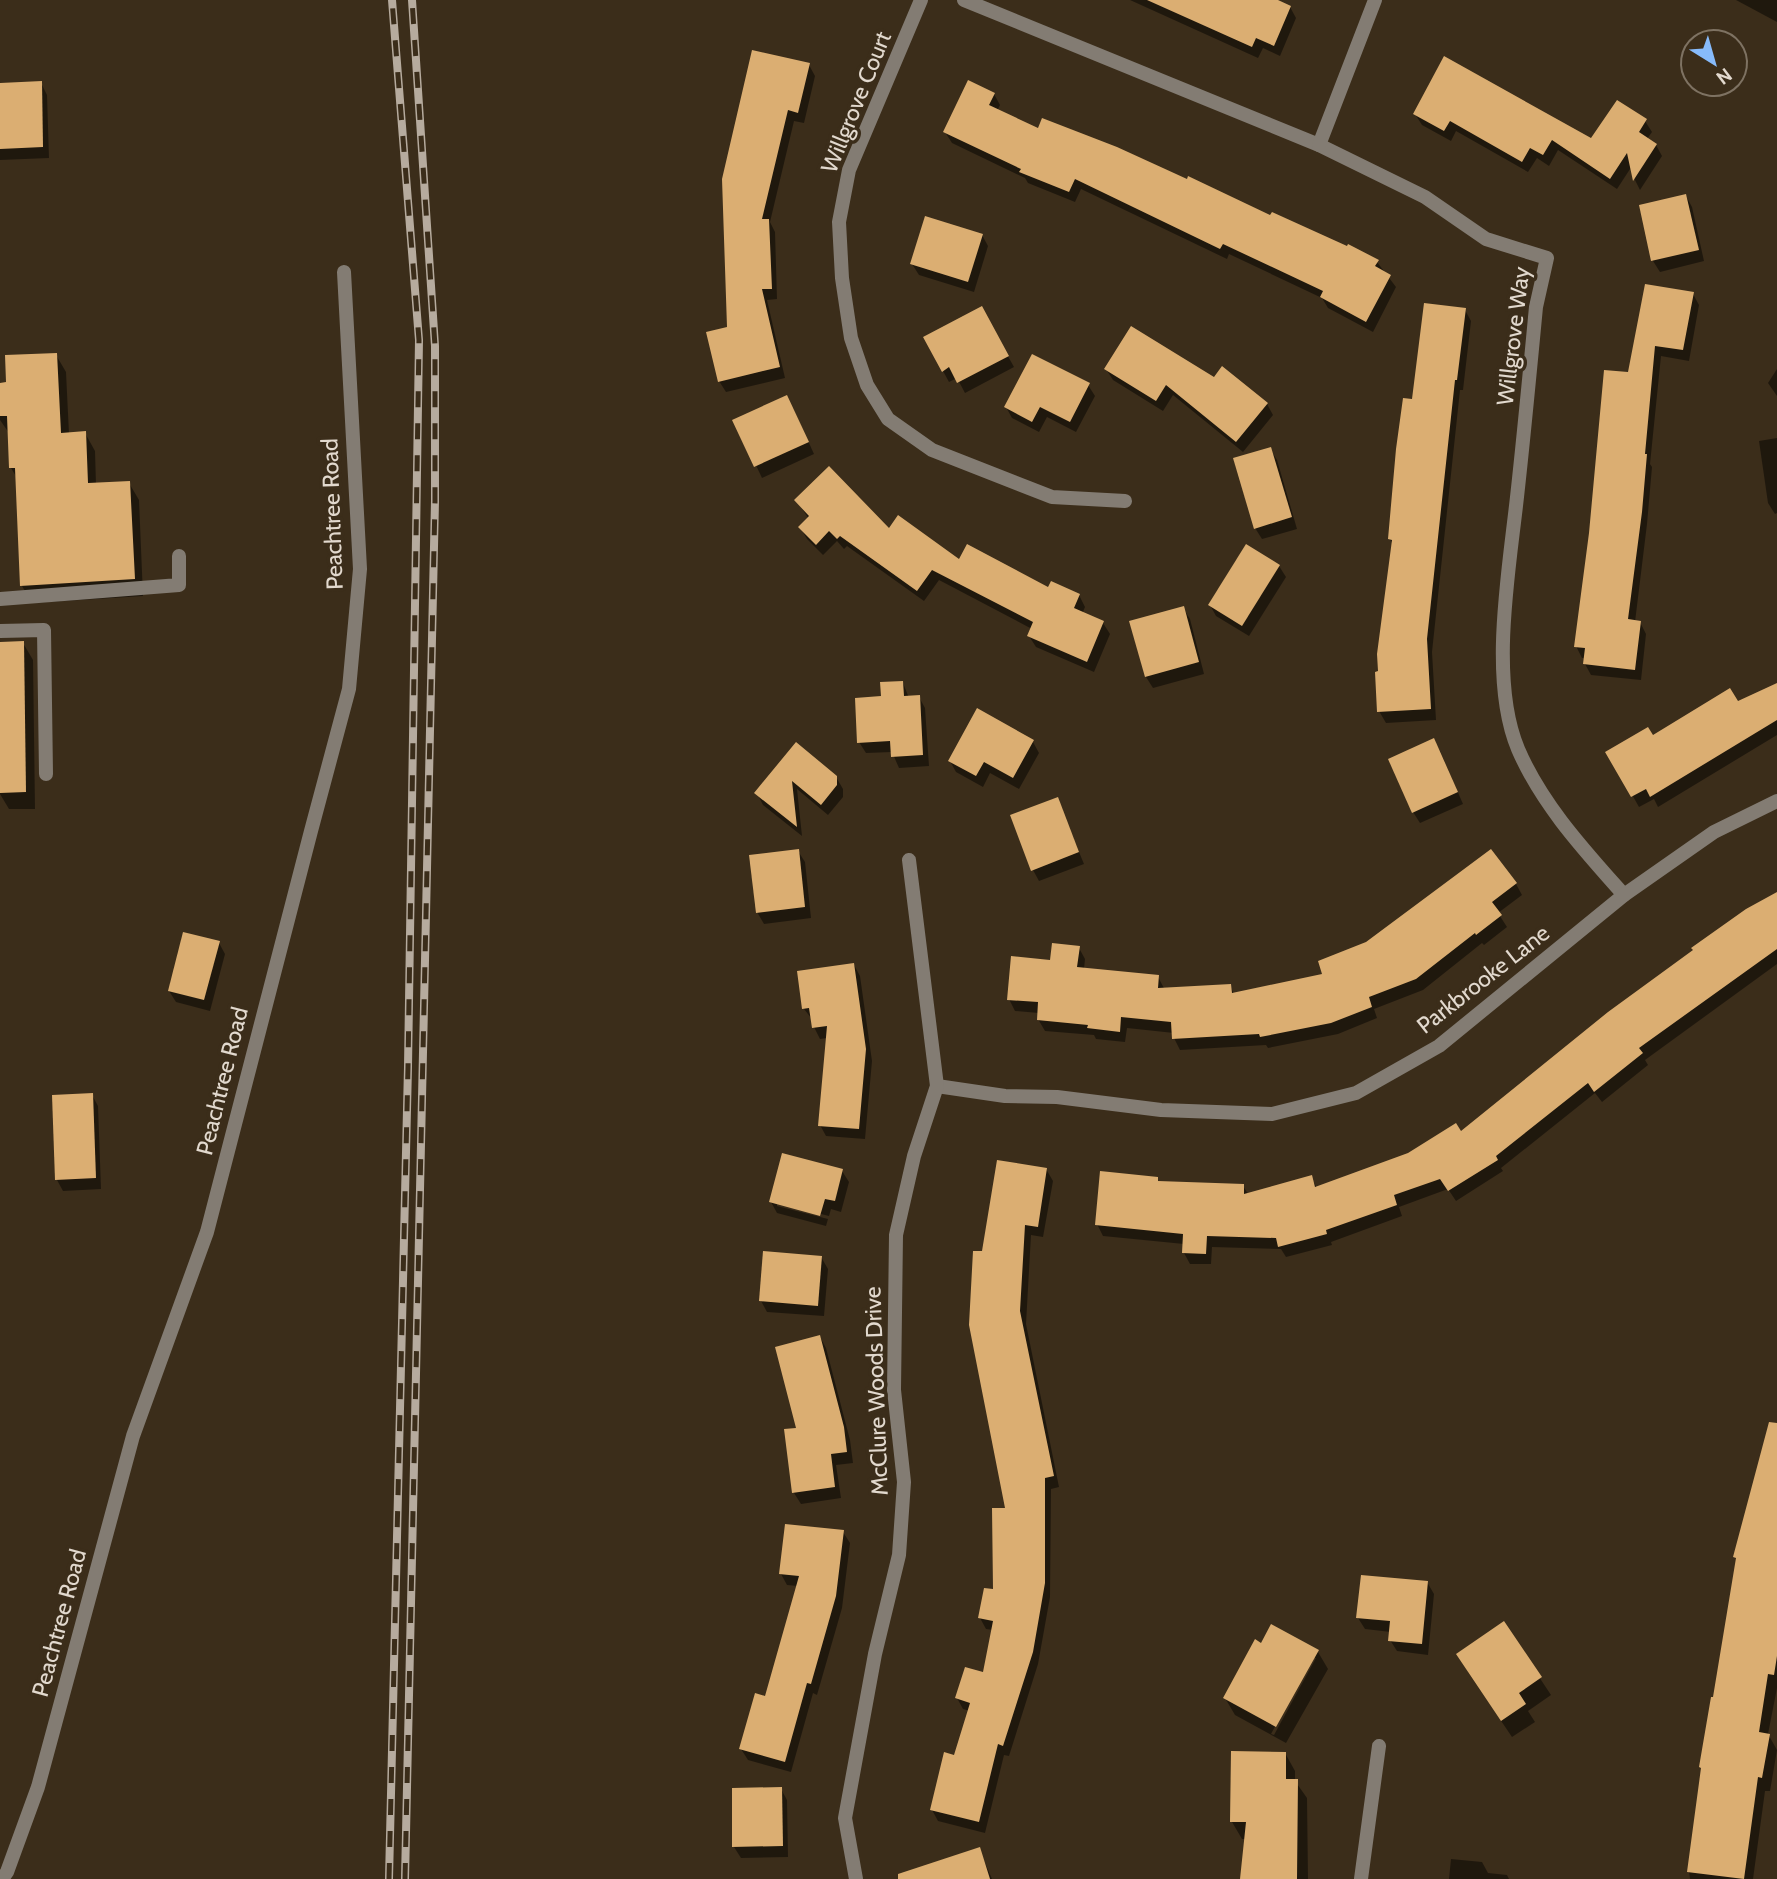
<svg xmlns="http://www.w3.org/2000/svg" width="1777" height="1879" viewBox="0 0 1777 1879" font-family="Cabin,sans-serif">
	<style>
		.shadow { fill: #0007; fill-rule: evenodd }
		.building { fill: #dbae72 }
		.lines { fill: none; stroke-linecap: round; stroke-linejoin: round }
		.lane { stroke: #837c73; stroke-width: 14 }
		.street { stroke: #837c73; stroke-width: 14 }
		.rail-casing { stroke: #b6ab9e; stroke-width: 8 }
		.rail { stroke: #3b2d1a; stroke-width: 5; stroke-dasharray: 16; stroke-linecap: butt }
		.labels { text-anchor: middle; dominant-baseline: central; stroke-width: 7; stroke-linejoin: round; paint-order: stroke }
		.street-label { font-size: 23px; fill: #e2d9ce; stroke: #3b2d1a }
	</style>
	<rect width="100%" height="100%" fill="#3b2d1a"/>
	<g class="shadow">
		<polygon points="1130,0 1273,0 1290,7 1296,18 1280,56 1263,48 1258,58"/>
		<polygon points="1736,0 1777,0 1777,22"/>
		<polygon points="809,65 815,76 804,123 794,121 770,222 775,232 777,299 767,300 785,378 726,392 719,381 728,328 724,179"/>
		<polygon points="41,83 47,95 49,158 0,160 0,84"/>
		<polygon points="994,94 1000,105 997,111 1039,131 1271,218 1377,262 1396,287 1373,332 1328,308 1322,298 1229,254 1227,259 1081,189 1075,202 1028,183 1025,178 952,143 945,132"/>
		<polygon points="1415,114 1592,140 1645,121 1652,132 1647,139 1656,145 1662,156 1640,190 1635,180 1632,166 1617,189 1558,150 1549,166 1537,158 1528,172 1456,131 1451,141 1422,125"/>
		<polygon points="1686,196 1692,207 1704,261 1660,272 1653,261 1641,206"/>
		<polygon points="982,235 988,246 974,292 919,275 912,264"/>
		<polygon points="1693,294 1699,305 1689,361 1661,356 1650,464 1652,467 1647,524 1635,622 1640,622 1646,634 1641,680 1591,675 1585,664 1585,658 1582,658 1576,646 1630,374"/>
		<polygon points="981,308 1014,367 965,393 957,378 949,382 925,338"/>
		<polygon points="1465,310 1471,321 1463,390 1460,390 1432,652 1436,720 1386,723 1379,711 1380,673 1393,545 1390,539"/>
		<polygon points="56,355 66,372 69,434 85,433 95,451 96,485 129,483 139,500 143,596 32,603 22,586 17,478 11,468 9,433 0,420 0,385 7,384"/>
		<polygon points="1106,369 1214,379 1267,404 1273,415 1243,452 1173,395 1163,411 1113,380"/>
		<polygon points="1777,369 1777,396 1768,383"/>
		<polygon points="1088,385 1095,396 1076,432 1047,417 1039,432 1012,418 1006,407"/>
		<polygon points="793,408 814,454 762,478 735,421"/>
		<polygon points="1777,438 1777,513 1775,514 1768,503 1759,441"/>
		<polygon points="1270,449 1277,460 1297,529 1262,539 1255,528"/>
		<polygon points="796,500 889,531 960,562 1049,589 1079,595 1085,607 1082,614 1103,623 1110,634 1094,672 1036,647 1029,636 1032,629 939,580 924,601 847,546 844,549 837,541 823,555 807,539 800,527 809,519"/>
		<polygon points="1279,566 1286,577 1249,636 1216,616 1210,605"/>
		<polygon points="1183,608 1190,619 1204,674 1153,688 1146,677 1131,622"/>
		<polygon points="0,643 23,643 33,660 35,809 9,809 0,794"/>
		<polygon points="903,683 909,698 919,697 925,708 929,766 899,768 892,752 866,753 859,742 883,698"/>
		<polygon points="1777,685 1777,735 1658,807 1654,799 1639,807 1608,752 1652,738"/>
		<polygon points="1033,742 1039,753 1019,789 990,773 983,787 956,772 950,761"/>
		<polygon points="796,745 836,777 843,789 843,797 828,815 797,789 802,836 763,805 757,793"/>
		<polygon points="1440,751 1463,804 1420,823 1413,812"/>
		<polygon points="1057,799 1084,864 1039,881 1033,870"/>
		<polygon points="798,851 805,862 811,918 764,924 757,912"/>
		<polygon points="1516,884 1522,895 1498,913 1507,927 1484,945 1482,943 1423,990 1374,1009 1377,1018 1338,1034 1268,1048 1266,1045 1180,1050 1174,1038 1174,1033 1127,1028 1125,1042 1096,1039 1094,1035 1045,1031 1038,1019 1039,1013 1015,1011 1009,999 1051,962 1079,948 1085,959 1084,969 1158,977 1165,990 1230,986 1234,994 1325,975"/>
		<polygon points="1777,894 1777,964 1645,1060 1648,1065 1602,1102 1595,1093 1501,1168 1503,1171 1456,1201 1448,1189 1399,1207 1402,1216 1331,1242 1332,1245 1286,1257 1281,1249 1212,1247 1211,1264 1190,1264 1184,1253 1184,1244 1103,1236 1097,1224 1157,1179 1159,1183 1243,1186 1248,1194 1311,1178 1317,1188 1461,1134"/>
		<polygon points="219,943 225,954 210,1011 176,1002 169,991"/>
		<polygon points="854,965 860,976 872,1061 865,1139 826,1136 820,1125 827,1038 820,1039 814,1027 812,1019 804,1009"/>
		<polygon points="92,1095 98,1106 101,1189 63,1191 57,1180"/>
		<polygon points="1046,1169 1053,1181 1043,1237 1031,1235 1026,1324 1059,1487 1051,1489 1050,1597 1038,1664 1009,1756 1004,1755 985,1833 938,1821 932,1810 955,1757 970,1711 963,1709 957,1698 985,1675 993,1630 986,1629 980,1618 994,1591 1007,1510 984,1253"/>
		<polygon points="842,1171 849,1182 841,1212 831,1209 829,1216 777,1203 777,1206 828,1219 826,1226 777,1213 771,1202"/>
		<polygon points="821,1257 828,1269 824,1316 767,1312 761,1301"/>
		<polygon points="820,1337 826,1348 850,1440 853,1463 836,1465 841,1498 801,1504 794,1493 798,1429"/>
		<polygon points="1777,1424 1777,1688 1768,1734 1777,1750 1770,1791 1765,1791 1753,1879 1690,1879 1689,1871 1737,1561 1735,1557"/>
		<polygon points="843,1532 850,1543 842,1608 817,1695 813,1693 791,1772 748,1760 741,1749 766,1698 798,1586 787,1585 781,1574"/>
		<polygon points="1427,1582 1434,1594 1428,1655 1397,1651 1390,1640 1391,1632 1365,1629 1358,1618"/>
		<polygon points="1504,1624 1551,1695 1528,1711 1535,1722 1512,1737 1468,1672"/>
		<path d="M1262,1645L1318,1652L1328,1669L1286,1743L1235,1715L1225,1698ZM1312,1658H1316L1274,1735L1271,1734Z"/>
		<polygon points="1285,1753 1295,1771 1295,1781 1307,1798 1308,1879 1242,1879 1246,1839 1242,1839 1232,1822"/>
		<polygon points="781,1789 787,1800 788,1857 741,1858 734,1847"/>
		<polygon points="979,1849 992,1879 938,1879"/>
		<polygon points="1451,1859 1482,1862 1488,1873 1507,1875 1509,1879 1449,1879"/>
	</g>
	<g class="building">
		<polygon points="1147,0 1278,0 1291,6 1274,46 1256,38 1252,47"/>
		<polygon points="752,50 810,63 798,113 788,110 762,219 769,219 772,289 762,289 780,367 718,382 706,332 727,327 722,179"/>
		<polygon points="1444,56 1591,138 1617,100 1647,119 1639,132 1657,144 1633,181 1627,153 1610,179 1552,140 1543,155 1530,148 1522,162 1450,121 1444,131 1413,114"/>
		<polygon points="968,80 995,93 989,105 1038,128 1042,118 1117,147 1187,179 1188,176 1270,215 1272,212 1347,246 1348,244 1379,260 1375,266 1391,275 1366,322 1320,297 1323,291 1223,244 1220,249 1075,179 1069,192 1019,172 1021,169 943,132"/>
		<polygon points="42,81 43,147 0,149 0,83"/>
		<polygon points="1686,194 1699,250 1651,261 1639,205"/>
		<polygon points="925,216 983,234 968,282 910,264"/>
		<polygon points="1645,284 1694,292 1683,350 1655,346 1645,454 1647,454 1642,512 1628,619 1641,621 1635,670 1583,664 1585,648 1574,647 1589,533 1604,370 1628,372"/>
		<polygon points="1424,303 1466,308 1457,380 1455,380 1427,639 1431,709 1377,712 1375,672 1378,671 1377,654 1392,540 1388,539 1396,449 1403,398 1412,399"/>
		<polygon points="982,306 1009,356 957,383 949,367 942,372 923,337"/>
		<polygon points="1131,326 1214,377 1222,366 1268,403 1236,442 1166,385 1156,401 1104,369"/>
		<polygon points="57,353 61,433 86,431 88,483 130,481 135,579 20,586 15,468 9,468 7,416 0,416 0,383 6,382 5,355"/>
		<polygon points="1032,354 1090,383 1070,422 1040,407 1032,422 1004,407"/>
		<polygon points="787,395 809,442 754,467 732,420"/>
		<polygon points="1271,447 1292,517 1254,529 1233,458"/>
		<polygon points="829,466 889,528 898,515 959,559 967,544 1048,587 1051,581 1080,594 1074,608 1104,621 1087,662 1027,636 1033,622 932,570 917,591 840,536 837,539 829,531 816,545 798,527 809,516 794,500"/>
		<polygon points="1246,544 1280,565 1242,626 1208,605"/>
		<polygon points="1184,606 1199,662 1145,677 1129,621"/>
		<polygon points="24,641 26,792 0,793 0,642"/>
		<polygon points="903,681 904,696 920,695 923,755 891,757 890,741 857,743 855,698 881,696 880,682"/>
		<polygon points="1777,683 1777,720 1650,797 1646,789 1631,797 1605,752 1648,727 1653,735 1730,688 1738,701"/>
		<polygon points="977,708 1034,740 1013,778 984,762 976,776 948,761"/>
		<polygon points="1434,738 1458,792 1412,813 1388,759"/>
		<polygon points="796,742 837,776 837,785 821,805 792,781 797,827 754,793"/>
		<polygon points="1058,797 1079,852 1031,871 1010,815"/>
		<polygon points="799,849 805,907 756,913 749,855"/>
		<polygon points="1491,849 1517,883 1492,902 1502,915 1476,935 1475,933 1416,979 1369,997 1372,1007 1331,1023 1260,1037 1259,1034 1172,1039 1171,1022 1121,1017 1120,1032 1087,1028 1088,1025 1037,1020 1038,1002 1007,1000 1011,956 1050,960 1052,943 1080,946 1077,967 1159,975 1158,988 1231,984 1232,993 1322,974 1318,961 1366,942"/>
		<polygon points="1777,892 1777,949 1639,1048 1643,1053 1594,1092 1588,1083 1496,1156 1498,1160 1448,1191 1440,1179 1394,1195 1397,1205 1326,1230 1327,1234 1278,1247 1276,1238 1207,1236 1206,1254 1182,1253 1183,1234 1095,1225 1100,1171 1158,1177 1158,1181 1244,1184 1244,1194 1312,1175 1315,1187 1408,1153 1456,1123 1461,1131 1608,1012 1693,950 1691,948 1746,909"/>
		<polygon points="183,932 220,941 204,1000 168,991"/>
		<polygon points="854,963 866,1049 859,1129 818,1126 827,1026 812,1028 809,1008 802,1009 797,971"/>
		<polygon points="93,1093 96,1178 55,1180 52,1095"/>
		<polygon points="782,1153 843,1169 835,1201 825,1199 820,1216 769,1202"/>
		<polygon points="997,1160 1047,1168 1038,1227 1025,1225 1020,1311 1054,1476 1045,1478 1045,1583 1033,1652 1003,1746 998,1744 979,1822 930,1810 944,1752 954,1755 970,1703 955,1698 965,1667 983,1672 993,1621 978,1618 984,1588 993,1589 992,1508 1005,1508 969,1325 973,1251 982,1251"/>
		<polygon points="763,1251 822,1256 818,1306 759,1301"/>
		<polygon points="820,1335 844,1427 847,1452 831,1454 835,1487 792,1493 784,1429 796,1428 775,1347"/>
		<polygon points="1769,1422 1777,1423 1777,1656 1774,1675 1768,1674 1759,1732 1770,1734 1762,1778 1758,1777 1744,1879 1687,1872 1701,1768 1699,1767 1711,1697 1713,1697 1736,1558 1733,1557"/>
		<polygon points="785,1524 844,1530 836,1596 811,1684 807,1683 785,1762 739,1749 755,1693 765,1696 799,1576 779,1574"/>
		<polygon points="1361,1575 1428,1581 1422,1644 1388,1641 1390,1621 1356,1618"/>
		<polygon points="1504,1621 1542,1677 1519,1693 1526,1704 1501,1721 1456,1654"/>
		<polygon points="1271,1624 1319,1650 1276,1727 1223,1698 1255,1639 1261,1643"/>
		<polygon points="1231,1751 1286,1752 1286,1779 1298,1779 1297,1879 1240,1879 1246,1822 1230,1822"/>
		<polygon points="782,1787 783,1846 732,1847 732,1788"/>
		<polygon points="980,1847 990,1879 898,1879 898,1874"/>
	</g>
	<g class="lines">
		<g class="lane">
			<polyline points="0,599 179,585 179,556"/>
			<polyline points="0,631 44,630 46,774"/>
		</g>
		<g class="street">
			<polyline points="921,0 849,170 839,222 842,278 851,338 867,385 888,419 932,450 1052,497 1125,501"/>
			<path d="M964,0L1319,145L1425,197L1486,239L1547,258L1536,307C1530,370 1524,434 1517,497C1509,571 1489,680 1518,749C1542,805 1585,851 1624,895"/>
			<polyline points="1319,145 1375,0"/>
			<polyline points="937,1086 1005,1096 1057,1097 1161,1110 1272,1114 1356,1093 1439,1046 1624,895 1714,832 1777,801"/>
			<polyline points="2,1879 7,1872 38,1787 133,1436 207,1232 311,831 349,689 360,569 344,272"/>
			<polyline points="856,1879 845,1818 875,1654 899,1555 904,1482 894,1390 896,1235 914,1156 937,1086 909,860"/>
			<polyline points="1361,1879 1379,1746"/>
		</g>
		<defs>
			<g id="rail">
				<polyline points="389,1879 408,1067 419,340 392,0"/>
				<polyline points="405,1879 435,501 435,346 412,0"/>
			</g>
		</defs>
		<use href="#rail" class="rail-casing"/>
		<use href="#rail" class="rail"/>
	</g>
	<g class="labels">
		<g class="street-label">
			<text transform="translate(856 102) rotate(-68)">Willgrove Court</text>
			<text transform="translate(1513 336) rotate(-83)">Willgrove Way</text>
			<text transform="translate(332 514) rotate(-92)">Peachtree Road</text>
			<text transform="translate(1483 979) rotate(-38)">Parkbrooke Lane</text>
			<text transform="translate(222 1081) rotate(-76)">Peachtree Road</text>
			<text transform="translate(876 1391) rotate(-92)">McClure Woods Drive</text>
			<text transform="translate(59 1623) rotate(-75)">Peachtree Road</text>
		</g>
	</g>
	<g transform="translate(1714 63) rotate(143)"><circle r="33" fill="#3b2d1a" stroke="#7e7262" stroke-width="2"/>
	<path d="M0-5L12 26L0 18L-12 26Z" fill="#87bbfb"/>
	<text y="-10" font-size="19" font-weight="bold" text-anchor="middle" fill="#e2d9ce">N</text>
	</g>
</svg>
